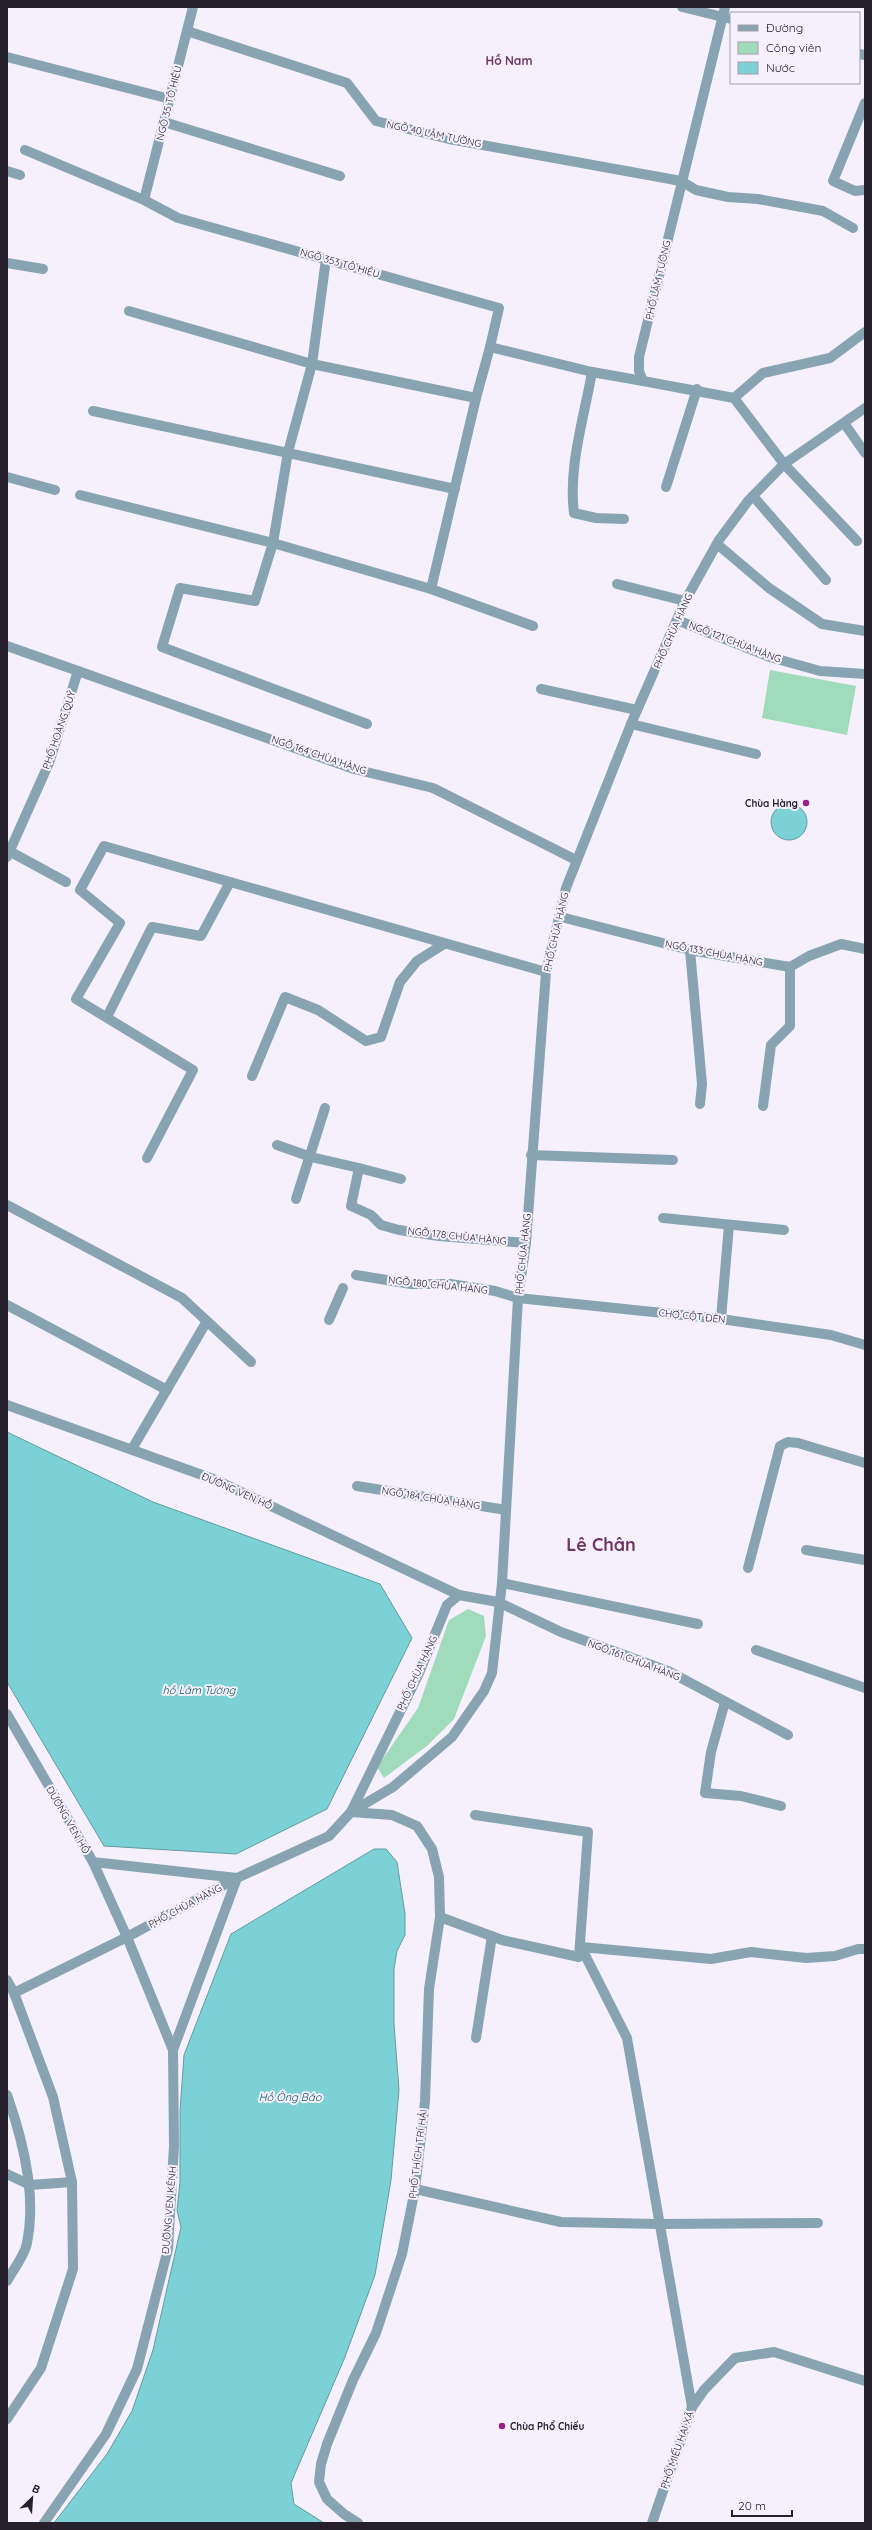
<svg xmlns="http://www.w3.org/2000/svg" width="872" height="2530" viewBox="0 0 872 2530" font-family="Quicksand,sans-serif">
	<style>
		.green { fill: #a0dbbb }
		.water { fill: #7bd1d5; stroke: #619ca2 }
		.lines { fill: none; stroke-linecap: round; stroke-linejoin: round }
		.minor { stroke: #88a4b2; stroke-width: 10 }
		.poi-dot { fill: #932382; stroke: #f6f0fd; stroke-width: 1.5 }
		.labels { text-anchor: middle; dominant-baseline: central; stroke-width: 4; stroke-linejoin: round; paint-order: stroke }
		.street-label { font-size: 10px; fill: #25202c; stroke: #f6f0fd }
		.poi-label { font-size: 10px; font-weight: bold; fill: #25202c; stroke: #f6f0fd; text-anchor: end }
		.water-label { font-size: 11px; font-style: italic; fill: #065659; stroke: #f6f0fd }
		.quarter-label { font-size: 12px; font-weight: bold; fill: #6c3562; stroke: #f6f0fd }
		.town-label { font-size: 18px; font-weight: bold; fill: #6c3562; stroke: #f6f0fd }
	</style>
	<rect width="100%" height="100%" fill="#f6f0fd"/>
	<g class="green">
		<polygon points="770,670 856,686 847,735 762,718"/>
		<polygon points="468,1609 484,1616 486,1636 454,1719 428,1745 384,1778 377,1767 418,1708 449,1620"/>
	</g>
	<g class="water">
		<circle cx="789" cy="822" r="18"/>
		<polygon points="7,1432 153,1502 380,1584 412,1638 327,1809 236,1854 104,1846 7,1682"/>
		<polygon points="374,1849 386,1849 397,1862 405,1914 405,1935 397,1951 394,1969 394,2024 399,2090 391,2180 375,2275 345,2357 291,2483 294,2504 324,2523 54,2523 107,2454 132,2411 153,2350 181,2227 177,2210 180,2182 180,2111 184,2055 231,1934"/>
	</g>
	<g class="lines">
		<g class="minor">
			<polyline points="682,7 731,19"/>
			<polyline points="725,7 639,357 639,371 643,381 734,398 784,464 857,541"/>
			<polyline points="187,31 347,83 376,121 449,139 681,181 696,190 728,197 758,199 823,211 853,228"/>
			<polyline points="859,54 865,55"/>
			<polyline points="7,57 170,99"/>
			<polyline points="865,103 833,181 855,191 865,190"/>
			<polyline points="164,122 340,176"/>
			<polyline points="25,150 144,200 178,218 499,308 490,347"/>
			<polyline points="7,171 20,175"/>
			<polyline points="144,200 193,7"/>
			<polyline points="7,263 43,269"/>
			<polyline points="129,311 312,364 476,398 431,589 273,543 255,601 180,588 162,647 367,724"/>
			<path d="M592,372C584,418 568,467 574,513L596,518L624,519"/>
			<polyline points="476,398 490,347 592,372 643,381"/>
			<polyline points="734,398 763,373 830,358 865,332"/>
			<polyline points="93,411 455,489"/>
			<polyline points="844,423 865,453"/>
			<polyline points="7,477 55,490"/>
			<polyline points="666,487 697,389"/>
			<polyline points="80,495 273,543 288,452 312,364 326,259"/>
			<polyline points="753,496 826,580"/>
			<polyline points="717,544 769,588 822,624 865,631"/>
			<polyline points="617,584 685,601"/>
			<polyline points="431,589 533,626"/>
			<polyline points="677,620 770,657 820,671 865,674"/>
			<polyline points="7,646 78,671 49,763 7,857"/>
			<polyline points="78,671 354,769 433,788 576,860"/>
			<polyline points="541,689 637,710"/>
			<polyline points="631,724 756,754"/>
			<polyline points="9,851 66,882"/>
			<polyline points="561,917 690,950 790,967 809,956 841,944 865,949"/>
			<polyline points="690,950 702,1084 700,1104"/>
			<polyline points="107,1017 152,927 201,936 230,882"/>
			<polyline points="252,1076 285,997 318,1010 366,1041 381,1037 400,982 417,961 444,944"/>
			<polyline points="763,1106 771,1045 790,1026 790,967"/>
			<polyline points="277,1145 311,1157 359,1168 351,1206 371,1215 381,1225 399,1230 439,1236 526,1243"/>
			<polyline points="531,1155 673,1160"/>
			<polyline points="147,1158 193,1070 76,999 120,923 80,890 104,846 546,972"/>
			<polyline points="359,1168 401,1179"/>
			<polyline points="296,1199 325,1108"/>
			<polyline points="7,1205 182,1298 251,1362"/>
			<polyline points="663,1218 784,1230"/>
			<polyline points="356,1275 411,1284 450,1284 495,1291 518,1298 721,1319 831,1335 865,1345"/>
			<polyline points="7,1305 167,1390"/>
			<polyline points="721,1319 729,1225"/>
			<polyline points="329,1320 343,1288"/>
			<polyline points="7,1405 216,1480 459,1595"/>
			<polyline points="132,1449 207,1321"/>
			<polyline points="357,1486 506,1510"/>
			<polyline points="806,1550 865,1560"/>
			<polyline points="748,1568 780,1446 788,1442 798,1443 865,1463"/>
			<polyline points="502,1583 698,1624"/>
			<polyline points="756,1650 865,1688"/>
			<polyline points="725,1702 711,1752 705,1793 741,1796 781,1806"/>
			<polyline points="7,1714 93,1862 237,1878 173,2050 174,2146 168,2249 137,2369 106,2434 44,2523"/>
			<polyline points="351,1812 393,1787 452,1737 484,1691 492,1673 502,1583 518,1298 526,1243 546,972 566,888 631,724 685,601 719,540 748,501 784,464 865,408"/>
			<polyline points="351,1812 392,1815 417,1826 432,1849 439,1877 440,1917 429,1989 425,2101 415,2189 402,2254 376,2333 353,2380 327,2444 321,2464 319,2482 327,2499 344,2514 358,2523"/>
			<polyline points="93,1862 127,1937 173,2050"/>
			<polyline points="440,1917 502,1940 579,1957 588,1832 475,1815"/>
			<polyline points="581,1947 627,2038 692,2407"/>
			<polyline points="581,1947 711,1959 751,1952 806,1958 835,1956 858,1949 865,1949"/>
			<polyline points="7,1980 14,1993 53,2097 72,2182 73,2269 41,2368 7,2419"/>
			<polyline points="14,1993 127,1937 237,1878 329,1836 351,1812 419,1673 447,1605 459,1595 498,1602 561,1632 668,1671 788,1735"/>
			<polyline points="476,2038 492,1936"/>
			<path d="M7,2095C23,2140 37,2195 27,2243C25,2255 13,2270 7,2281"/>
			<polyline points="7,2174 30,2185 72,2182"/>
			<polyline points="415,2189 561,2222 658,2224 818,2223"/>
			<polyline points="652,2523 692,2407 704,2390 735,2358 774,2352 865,2381"/>
		</g>
	</g>
	<g class="poi-dot">
		<circle cx="806" cy="803" r="4"/>
		<circle cx="502" cy="2426" r="4"/>
	</g>
	<g class="labels">
		<g class="street-label">
			<text transform="translate(169 103) rotate(-76)">NGÕ 35 TÔ HIỆU</text>
			<text transform="translate(434 134) rotate(12)">NGÕ 40 LÂM TƯỜNG</text>
			<text transform="translate(340 263) rotate(16)">NGÕ 353 TÔ HIỆU</text>
			<text transform="translate(658 280) rotate(-77)">PHỐ LÂM TƯỜNG</text>
			<text transform="translate(673 631) rotate(-66)">PHỐ CHÙA HÀNG</text>
			<text transform="translate(735 642) rotate(21)">NGÕ 121 CHÙA HÀNG</text>
			<text transform="translate(59 730) rotate(-71)">PHỐ HOÀNG QUÝ</text>
			<text transform="translate(319 755) rotate(19)">NGÕ 164 CHÙA HÀNG</text>
			<text transform="translate(556 932) rotate(-77)">PHỐ CHÙA HÀNG</text>
			<text transform="translate(714 953) rotate(11)">NGÕ 133 CHÙA HÀNG</text>
			<text transform="translate(457 1236) rotate(6)">NGÕ 178 CHÙA HÀNG</text>
			<text transform="translate(523 1254) rotate(-84)">PHỐ CHÙA HÀNG</text>
			<text transform="translate(438 1285) rotate(6)">NGÕ 180 CHÙA HÀNG</text>
			<text transform="translate(692 1316) rotate(6)">CHỢ CỘT ĐÈN</text>
			<text transform="translate(237 1491) rotate(24)">ĐƯỜNG VEN HỒ</text>
			<text transform="translate(431 1498) rotate(9)">NGÕ 184 CHÙA HÀNG</text>
			<text transform="translate(634 1660) rotate(21)">NGÕ 161 CHÙA HÀNG</text>
			<text transform="translate(417 1673) rotate(-65)">PHỐ CHÙA HÀNG</text>
			<text transform="translate(68 1820) rotate(60)">ĐƯỜNG VEN HỒ</text>
			<text transform="translate(185 1906) rotate(-28)">PHỐ CHÙA HÀNG</text>
			<text transform="translate(418 2154) rotate(-83)">PHỐ THÍCH TRÍ HẢI</text>
			<text transform="translate(169 2210) rotate(-85)">ĐƯỜNG VEN KÊNH</text>
			<text transform="translate(677 2450) rotate(-71)">PHỐ MIẾU HAI XÃ</text>
		</g>
		<g class="poi-label">
			<text x="798" y="803">Chùa Hàng</text>
			<text x="510" y="2426" text-anchor="start">Chùa Phổ Chiếu</text>
		</g>
		<g class="water-label">
			<text x="199" y="1690">hồ Lâm Tường</text>
			<text x="290" y="2097">Hồ Ông Báo</text>
		</g>
		<g class="quarter-label">
			<text x="509" y="60">Hồ Nam</text>
		</g>
		<g class="town-label">
			<text x="601" y="1544">Lê Chân</text>
		</g>
	</g>
	<rect width="872" height="2530" fill="none" stroke="#25202c" stroke-width="16"/>
	<rect x="730" y="12" width="130" height="72" fill="#f6f0fd" stroke="#a29da9"/>
	<rect x="738" y="25" width="20" height="6" fill="#88a4b2" stroke="#a29da9"/>
	<text x="766" y="32" font-size="12" fill="#25202c">Đường</text>
	<rect x="738" y="42" width="20" height="12" fill="#a0dbbb" stroke="#a29da9"/>
	<text x="766" y="52" font-size="12" fill="#25202c">Công viên</text>
	<rect x="738" y="62" width="20" height="12" fill="#7bd1d5" stroke="#a29da9"/>
	<text x="766" y="72" font-size="12" fill="#25202c">Nước</text>
	<g transform="translate(32 2498) rotate(25)" stroke="#f6f0fd" stroke-width="3" paint-order="stroke">
	<path d="M0-3L7 15L0 10L-7 15Z" fill="#25202c"/>
	<text y="-6" font-size="11" font-weight="bold" text-anchor="middle" fill="#25202c">B</text>
	</g>
	<path d="M732 2510v6h60v-6" fill="none" stroke="#25202c" stroke-width="2"/>
	<text x="738" y="2510" font-size="12" fill="#25202c" stroke="#f6f0fd" stroke-width="3" paint-order="stroke">20 m</text>
</svg>
